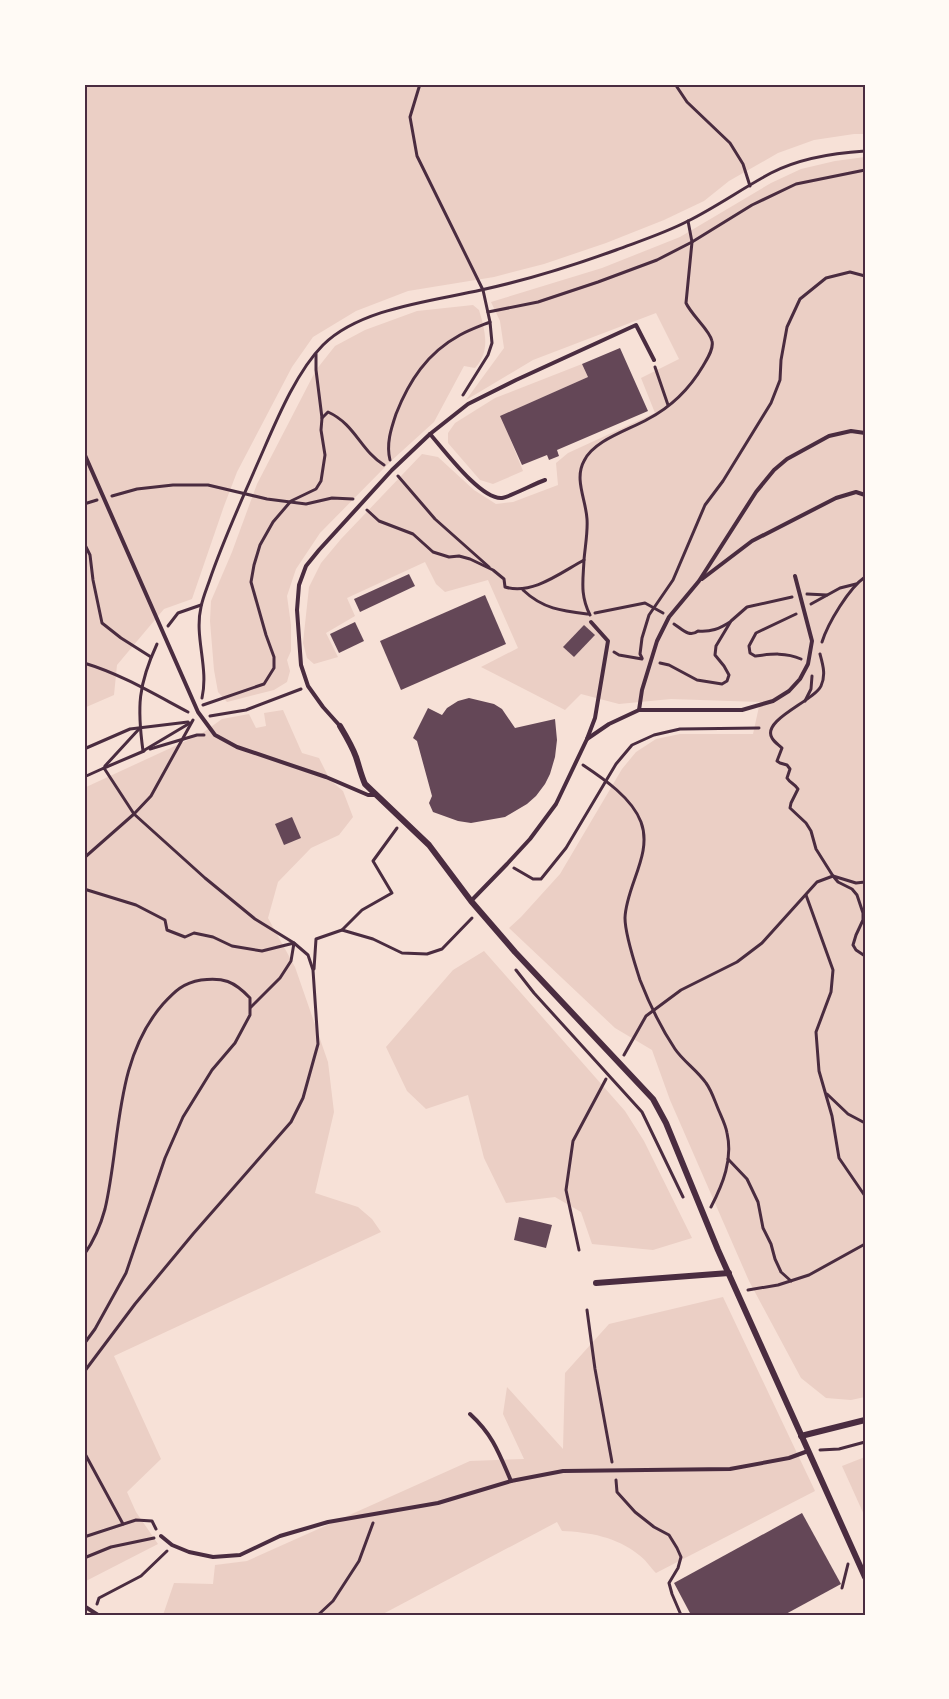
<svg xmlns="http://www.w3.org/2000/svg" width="949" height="1699" viewBox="0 0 949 1699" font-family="Raleway,sans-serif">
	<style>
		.green { fill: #ebcfc5 }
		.building { fill: #644757 }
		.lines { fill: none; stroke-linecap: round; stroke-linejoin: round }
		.path { stroke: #4a2c40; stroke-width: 3 }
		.service { stroke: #4a2c40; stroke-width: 4 }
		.minor { stroke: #4a2c40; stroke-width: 6 }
		.neatline { fill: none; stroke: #4a2c40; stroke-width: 2 }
	</style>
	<rect width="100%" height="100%" fill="#f7e1d7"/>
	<g class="green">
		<polygon points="84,84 865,84 865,134 854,134 814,140 778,153 729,181 704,201 664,220 606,243 544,264 494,277 408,291 356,311 313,337 292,367 237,472 224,506 192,599 164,609 117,665 114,695 84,708"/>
		<polygon points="865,157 865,1397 851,1400 826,1398 801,1378 749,1281 670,1100 652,1050 615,1028 509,928 521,917 560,874 622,769 636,752 656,739 680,734 753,734 760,702 671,699 619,704 581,694 565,710 481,667 518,648 488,580 445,592 436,584 425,562 347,598 355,616 326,633 338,657 314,664 307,658 303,643 309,587 321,563 341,539 422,454 438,457 474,490 496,504 513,502 558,485 556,463 568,453 655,413 641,378 679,359 656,313 533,360 466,400 504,348 500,321 491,302 602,268 680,237 771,183 801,169 835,161"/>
		<path d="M473,305L479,310C485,330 491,351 475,368L464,366L434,422L391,461L320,533L296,569L287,596L291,625V651L287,660L290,671L287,682L274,690L227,702L218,692L214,670L210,621L211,601L232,552L257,484L316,370L335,346L365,330L417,311Z"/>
		<polygon points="582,364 588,377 501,416 523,471 493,484 480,480 448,443 448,433 455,423 495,398"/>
		<polygon points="283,710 302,753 319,758 330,780 343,791 353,817 339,835 311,848 278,882 268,918 295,967 328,1062 334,1112 315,1193 358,1207 372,1219 381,1232 114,1356 161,1459 127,1492 136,1512 158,1544 84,1582 84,788 201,734 222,719 249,714 256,728 266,726 264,713"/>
		<polygon points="484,951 625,1111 644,1141 692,1238 653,1250 592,1244 581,1212 555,1197 506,1203 484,1158 468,1095 426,1109 407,1091 386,1047 453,970"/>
		<path d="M723,1297L815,1491L656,1573C650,1567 645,1559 639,1555C617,1537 589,1532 562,1531L557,1522L381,1615H163L174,1583L213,1584L215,1565L247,1561L470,1461L524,1459L503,1414L507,1387L563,1449L565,1373L609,1324Z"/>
		<polygon points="865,1457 865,1517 842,1466"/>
	</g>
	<g class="building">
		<polygon points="620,348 648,411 557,450 559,456 549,460 547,455 522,465 500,416 588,377 582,364"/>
		<polygon points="409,574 415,586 360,612 354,599"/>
		<polygon points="485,595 506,644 401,690 380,641"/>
		<polygon points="355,622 364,641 339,653 330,634"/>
		<polygon points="584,625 595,635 574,657 563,647"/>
		<polygon points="469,698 494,704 502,709 515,728 555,719 557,740 555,757 550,774 545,784 536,796 527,804 505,817 471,823 458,821 433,812 429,803 432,796 417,741 413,738 428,708 442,715 447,708 458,701"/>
		<polygon points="292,817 301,838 284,845 275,824"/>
		<polygon points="519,1217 552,1225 546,1248 514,1240"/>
		<polygon points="802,1513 841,1584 784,1615 691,1615 674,1583"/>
	</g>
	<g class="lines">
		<g class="path">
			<polyline points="420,84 410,117 417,156 483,290 490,322 492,343 488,355 463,395"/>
			<polyline points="675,84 687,102 730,143 743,164 750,186"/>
			<polyline points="488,312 538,302 598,282 657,260 692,242 752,205 796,184 865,170"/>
			<polyline points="316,354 316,370 322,418"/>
			<polyline points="655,367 668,405"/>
			<path d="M390,460C386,444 391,429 396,414C409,381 427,353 460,335C469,330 480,326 490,322"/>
			<polyline points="398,476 435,519 489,567"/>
			<polyline points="112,496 137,489 173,485 208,485 267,499 306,504 332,498 353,499"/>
			<polyline points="84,504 97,500"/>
			<path d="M367,510L379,521L413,534L433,552L449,557L459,556L470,559L493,570L504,579L505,587C533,595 560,573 584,560C583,581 580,595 590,615"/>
			<polyline points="84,543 90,555 93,580 102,623 121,638 151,657"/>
			<path d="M584,560C585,547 588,532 587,519C586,500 574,479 584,461C594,440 629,430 648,419C671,407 690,388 703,366C707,359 714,349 712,341C710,330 692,316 686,303L692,242L688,221"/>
			<path d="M523,590C543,609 562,611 588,614"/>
			<polyline points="807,594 827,595"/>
			<polyline points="811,604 840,588 856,584"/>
			<polyline points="595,613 645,603 663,613"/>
			<path d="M796,614L756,633L749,646L750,653L755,656C771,654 786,652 801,659"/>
			<path d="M674,624C682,629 689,638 698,631C711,632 719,629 730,622"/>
			<polyline points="168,626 178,613 201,605"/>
			<path d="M822,642C828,623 849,588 865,577"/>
			<path d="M157,644C138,685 137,707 143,751L190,723"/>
			<polyline points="614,652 619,655 642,659"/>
			<path d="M820,654C823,665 826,675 821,686C814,701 761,720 772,738C774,742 779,745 782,748L777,761L780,763L787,765L790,769L787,778C790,783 795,784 798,789L791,803L790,808L806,823L811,831L816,849L833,876L838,882L852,889L857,895L863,913V920L856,935L853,945L856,950L865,956"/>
			<polyline points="642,658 640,654 642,638 649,615 673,580 705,505 723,481 771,403 780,380 781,360 787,327 800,299 826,278 850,272 865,276"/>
			<path d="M84,663C121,674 154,694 188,712"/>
			<polyline points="660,663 669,665 697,680 722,684 727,681 729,675 724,666 715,655 716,646 731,621 747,607 792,597"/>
			<path d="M202,698C209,667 194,637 201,607C203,597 207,588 210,579C223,541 240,504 256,467C273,429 294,374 323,345C360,308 433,301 481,290C527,280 572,266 616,250C640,241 665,233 688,221C716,207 743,188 771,173C800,158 833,153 865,151"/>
			<polyline points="805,701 811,689 812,676"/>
			<path d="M203,705L264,684L274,668V657L266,635L251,582L254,565L260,545L273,522L291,501L316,489L321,481L325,455L321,430L322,418L328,412C355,424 361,451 384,465"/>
			<polyline points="210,716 246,710 301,689"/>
			<polyline points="84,749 130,729 188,722"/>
			<polyline points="150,749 197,735 204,735"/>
			<path d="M583,765C604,779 632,798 641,822C653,854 626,886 625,918C625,935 635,964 640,980C649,1003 661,1028 675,1049C683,1061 697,1070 706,1083C712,1091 715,1102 719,1111C722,1118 726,1126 727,1133C733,1159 723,1184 711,1207"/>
			<polyline points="105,766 139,729"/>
			<polyline points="104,768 144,751"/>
			<polyline points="84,777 104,768 134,814 205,878 255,919 294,943 308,955 313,970 318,1044 303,1098 291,1122 193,1234 135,1304 84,1372"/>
			<polyline points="84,858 134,814 151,796 193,720"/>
			<polyline points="514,868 533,879 541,879 566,848 616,764 632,745 654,735 680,729 759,728"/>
			<polyline points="84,889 136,905 165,920 167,930 185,937 194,933 213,937 232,946 262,951 294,943 291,961 280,978 251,1007"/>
			<polyline points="806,895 833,970 831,992 816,1032 819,1071 832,1116 839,1158 865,1196"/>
			<polyline points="342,930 373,939 402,953 427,954 442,949 472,918"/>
			<polyline points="314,969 316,939 342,930 362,910 392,893 373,861 397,828"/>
			<polyline points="516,970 534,993 642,1112 683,1197"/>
			<polyline points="624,1055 646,1016 681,990 737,962 762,943 817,882 833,876 856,883 865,882"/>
			<polyline points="827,1094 848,1114 865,1123"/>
			<polyline points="728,1159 747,1179 758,1202 763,1228 771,1244 775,1259 781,1272 791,1281"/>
			<polyline points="579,1250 566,1190 573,1141 606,1079"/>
			<path d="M84,1255C93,1242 101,1224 105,1209C121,1141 114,1060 163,1004C175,991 183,983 201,980C223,977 234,981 250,998V1015L235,1043L212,1070L183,1117L165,1158L126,1273L95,1329L84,1344"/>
			<polyline points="748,1290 778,1285 809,1275 865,1244"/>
			<polyline points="587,1310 595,1369 612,1462"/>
			<polyline points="820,1450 839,1449 865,1442"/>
			<polyline points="84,1452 123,1524"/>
			<polyline points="616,1480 617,1492 635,1512 654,1527 669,1535 677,1548 681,1557 678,1568 669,1583 672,1594 681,1615"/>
			<polyline points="84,1537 136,1520 152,1521 156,1529"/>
			<polyline points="84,1558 111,1547 154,1538"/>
			<polyline points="842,1588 848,1564"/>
			<polyline points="97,1604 99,1598 141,1576 167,1551"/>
			<polyline points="318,1615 333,1601 359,1561 373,1523"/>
		</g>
		<g class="service">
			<path d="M430,434C444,450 481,500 502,498C509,497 536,483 545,480"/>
			<polyline points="84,453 198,712 215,735 237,747 326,777 368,795 377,795"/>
			<polyline points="702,579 752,541 836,498 856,492 865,495"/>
			<polyline points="639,710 642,690 657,641 669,617 699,581 756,492 774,470 787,459 829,436 851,431 865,433"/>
			<polyline points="340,726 323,707 308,686 301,665 297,610 299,585 306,566 319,550 392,470 430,434 468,404 516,380 636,325 654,360"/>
			<polyline points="587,739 595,718 608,641 591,622"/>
			<polyline points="471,901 507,864 530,839 556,804 587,739 609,724 639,710 742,710 773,701 789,691 800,679 808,664 812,641 795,576"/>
			<path d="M470,1414C493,1435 499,1453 511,1481"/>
			<polyline points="161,1536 172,1545 189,1552 213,1557 240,1555 280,1536 328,1522 438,1503 511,1481 563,1471 730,1469 789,1458 808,1451"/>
			<polyline points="84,1606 98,1615"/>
		</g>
		<g class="minor">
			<path d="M340,726C346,736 352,746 356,757C359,766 361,775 365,784L429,845L471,901L515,952L653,1099L666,1123L718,1250L865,1577"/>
			<polyline points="596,1283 729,1273"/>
			<polyline points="801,1436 865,1420"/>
		</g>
	</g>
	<rect width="949" height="1699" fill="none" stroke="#fffaf5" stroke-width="171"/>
	<rect x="86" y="86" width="778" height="1528" class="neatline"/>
</svg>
